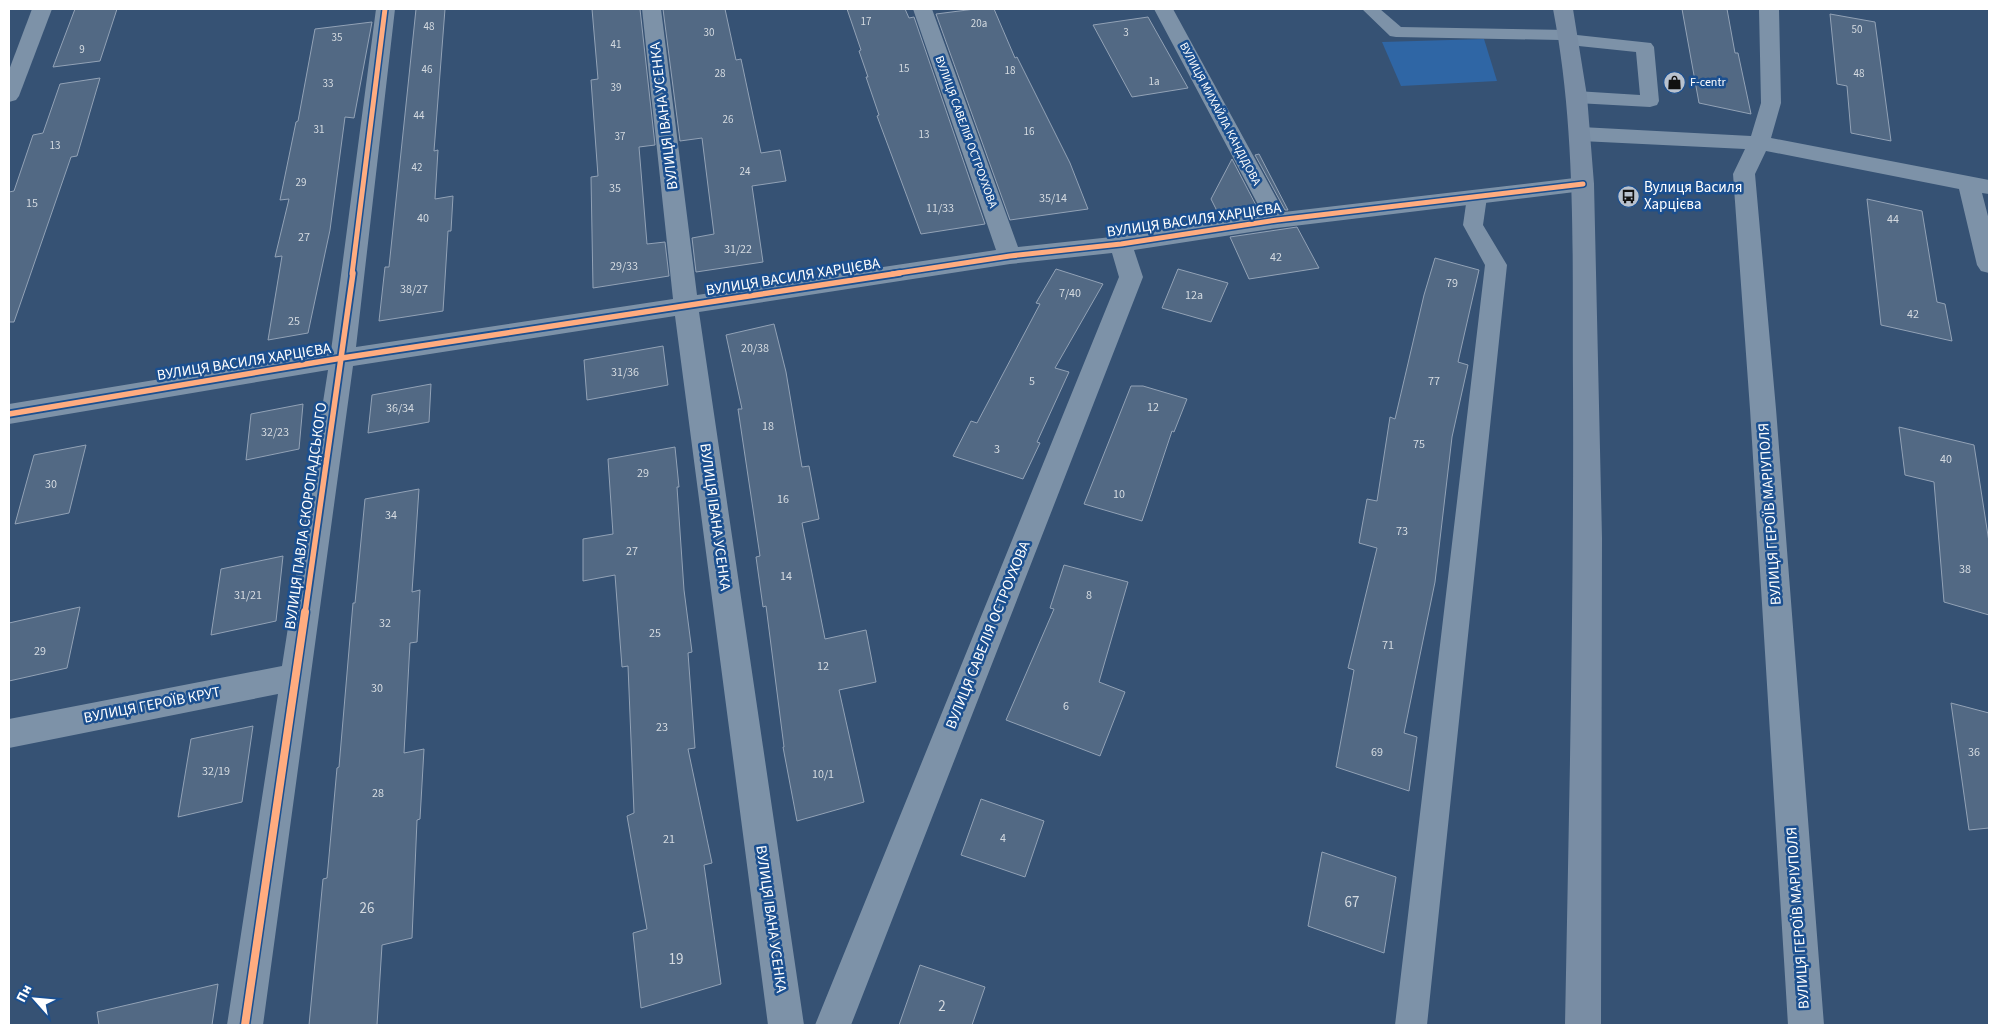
<svg xmlns="http://www.w3.org/2000/svg" width="1998" height="1034" viewBox="0 0 1998 1034" font-family="'Source Sans 3',sans-serif">
	<style>
		.green { fill: #2f66a5 }
		.building { fill: #526984; stroke: #92a2b6 }
		.lines { fill: none; stroke-linecap: round; stroke-linejoin: round }
		.lane { fill: #7d92a8; fill-rule: evenodd }
		.street { fill: #7d92a8; fill-rule: evenodd }
		.secondary { fill: #798da4; fill-rule: evenodd }
		.cycleway-far2-casing { stroke: #1b4f8f; stroke-width: 8 }
		.cycleway-far1-casing { stroke: #1b4f8f; stroke-width: 9 }
		.cycleway-casing { stroke: #1b4f8f; stroke-width: 11 }
		.cycleway-far2 { stroke: #ffac80; stroke-width: 5 }
		.cycleway-far1 { stroke: #ffac80; stroke-width: 5.5 }
		.cycleway { stroke: #ffac80; stroke-width: 8 }
		.labels { text-anchor: middle; dominant-baseline: central; stroke-width: 5; stroke-linejoin: round; paint-order: stroke }
		.far-number-label { font-size: 11px; fill: #d4dae0 }
		.far-poi-label { font-size: 12px; fill: #fff; stroke: #1b4f8f; text-anchor: start }
		.far-street-label { font-size: 12px; fill: #fff; stroke: #1b4f8f }
		.number-label { font-size: 12px; fill: #d4dae0 }
		.street-label { font-size: 15px; fill: #fff; stroke: #1b4f8f }
		.poi-label { font-size: 15px; fill: #fff; stroke: #1b4f8f; text-anchor: start }
		.near-number-label { font-size: 15px; fill: #d4dae0 }
	</style>
	<rect width="100%" height="100%" fill="#365274"/>
	<polygon class="green" points="1484,39 1497,81 1401,86 1382,42"/>
	<g class="building">
		<polygon points="75,9 117,9 100,61 53,67"/>
		<polygon points="416,9 445,9 434,151 438,150 435,199 453,196 451,231 448,231 443,311 379,321 385,267 389,267"/>
		<polygon points="592,9 640,9 655,145 639,147 647,244 665,242 669,276 593,288 591,177 598,176 591,80 598,79"/>
		<polygon points="663,9 725,9 736,60 741,59 761,153 780,150 786,181 752,186 763,262 696,272 692,238 714,234 702,138 680,141"/>
		<polygon points="847,9 905,9 909,18 914,17 985,224 921,234 877,116 879,115 866,77 868,77 859,51 861,50"/>
		<polygon points="975,9 994,9 1015,58 1017,57 1070,163 1088,209 1010,220 936,14"/>
		<polygon points="1682,9 1727,9 1735,53 1738,53 1751,114 1699,103"/>
		<polygon points="1830,14 1875,22 1891,141 1851,133 1847,86 1837,84"/>
		<polygon points="1148,17 1188,88 1132,97 1093,25"/>
		<polygon points="372,22 354,118 345,117 330,230 308,333 268,340 282,256 275,257 289,199 280,200 296,122 298,121 315,29"/>
		<polygon points="100,78 77,156 71,157 14,322 9,322 9,192 14,191 33,135 43,133 60,84"/>
		<polygon points="1259,154 1288,210 1285,210 1255,155"/>
		<polygon points="1232,159 1260,213 1221,219 1211,199"/>
		<polygon points="1867,199 1922,211 1937,302 1945,304 1952,341 1881,325"/>
		<polygon points="1297,227 1319,268 1249,279 1230,237"/>
		<polygon points="1435,258 1479,270 1458,362 1468,365 1452,437 1435,582 1404,733 1417,737 1409,791 1336,767 1354,670 1348,668 1377,548 1359,543 1367,499 1377,501 1390,417 1395,419 1424,295"/>
		<polygon points="1056,269 1103,284 1055,368 1069,372 1037,442 1040,443 1023,479 953,456 971,421 977,423 1040,304 1036,303"/>
		<polygon points="1178,269 1228,283 1211,322 1162,308"/>
		<polygon points="774,324 786,372 802,467 809,466 819,519 802,523 825,639 866,630 876,682 839,690 864,802 797,821 783,747 784,747 766,606 763,607 756,557 760,556 738,409 742,409 726,335"/>
		<polygon points="663,346 668,385 587,400 584,360"/>
		<polygon points="431,384 429,422 368,433 372,395"/>
		<polygon points="1131,386 1143,386 1187,399 1174,432 1172,431 1142,521 1084,504"/>
		<polygon points="303,404 299,449 246,460 251,414"/>
		<polygon points="1899,427 1974,445 1989,542 1989,615 1944,602 1934,482 1905,475"/>
		<polygon points="86,445 69,513 15,524 34,455"/>
		<polygon points="675,447 679,487 677,487 684,590 692,652 688,653 695,748 688,749 712,863 704,865 721,984 641,1008 633,933 647,929 627,816 634,813 628,666 622,667 615,575 583,581 583,539 613,534 608,459"/>
		<polygon points="419,489 412,592 420,590 417,642 410,643 404,753 424,749 420,819 417,820 412,938 382,945 377,1025 309,1025 323,879 327,878 337,768 339,767 353,603 355,603 365,499"/>
		<polygon points="283,556 276,621 211,635 221,569"/>
		<polygon points="1064,565 1128,582 1099,682 1125,692 1100,756 1006,720 1054,609 1050,608"/>
		<polygon points="80,607 67,668 9,681 9,623"/>
		<polygon points="1951,703 1989,713 1989,828 1969,830"/>
		<polygon points="253,726 242,802 178,817 191,739"/>
		<polygon points="981,799 1044,821 1025,877 961,855"/>
		<polygon points="1322,852 1396,877 1384,953 1308,926"/>
		<polygon points="920,965 985,987 972,1025 899,1025"/>
		<polygon points="218,984 212,1025 99,1025 97,1012"/>
	</g>
	<g class="lines">
		<g class="lane">
			<polygon points="1362,9 1380,9 1401,27 1568,30 1574,31 1577,35 1651,43 1654,47 1659,101 1657,105 1650,107 1576,103 1569,101 1567,97 1569,93 1576,91 1640,95 1636,52 1569,45 1563,44 1560,40 1396,37 1390,36"/>
			<polygon points="1477,190 1484,192 1487,197 1483,225 1507,265 1427,1025 1395,1025 1485,265 1463,225 1467,197 1470,192"/>
		</g>
		<g class="street">
			<polygon points="32,9 52,9 19,96 16,100 9,102 9,70"/>
			<polygon points="376,9 395,9 356,347 673,299 642,9 661,9 697,295 996,250 913,9 932,9 1018,247 1121,236 1263,214 1154,9 1173,9 1284,212 1583,177 1591,179 1594,184 1591,189 1583,191 1277,228 1134,250 1143,277 851,1025 815,1025 1119,277 1112,253 1010,264 699,312 804,1025 768,1025 675,316 353,366 263,1025 227,1025 278,694 9,748 9,719 282,666 328,370 9,424 9,404 331,351"/>
			<polygon points="1759,9 1779,9 1781,103 1771,138 1989,180 1989,194 1982,193 1989,220 1989,273 1981,271 1977,265 1959,189 1766,151 1755,174 1776,409 1824,1025 1788,1025 1750,409 1733,174 1745,149 1581,141 1574,139 1570,134 1574,129 1581,127 1751,136 1761,103"/>
		</g>
		<path class="secondary" d="M1553,9H1573L1587,96L1594,184L1602,538L1601,1025H1565C1569,812 1574,599 1573,386C1572,260 1577,133 1553,9Z"/>
		<defs>
			<g id="cycleway-far2">
				<polyline points="352,274 385,9"/>
				<polyline points="892,274 1010,256 1121,244 1277,220 1583,184"/>
			</g>
			<g id="cycleway-far1">
				<polyline points="9,414 342,358 900,273"/>
				<polyline points="305,613 353,273"/>
			</g>
			<polyline id="cycleway" points="245,1025 305,612"/>
		</defs>
		<use href="#cycleway-far2" class="cycleway-far2-casing"/>
		<use href="#cycleway-far1" class="cycleway-far1-casing"/>
		<use href="#cycleway" class="cycleway-casing"/>
		<use href="#cycleway-far2" class="cycleway-far2"/>
		<use href="#cycleway-far1" class="cycleway-far1"/>
		<use href="#cycleway" class="cycleway"/>
	</g>
	<defs>
		<symbol id="shop-disc" viewBox="-11 -11 22 22"><circle r="9.5" fill="#b9c2ce" stroke="#1b4f8f"/><path d="M-5-2.5h2.3a2.7 3.5 0 0 1 5.4 0H5L5.5 6h-11ZM-1.5-2.5h3a1.5 2.3 0 0 0-3 0Z" fill="#111"/></symbol>
		<symbol id="bus-disc" viewBox="-11 -11 22 22"><circle r="9.5" fill="#b9c2ce" stroke="#1b4f8f"/><path d="M-5-6H5V4H4V6H2V4H-2V6H-4V4H-5ZM-3.5-4V0h7V-4ZM-3.5 1.2v1.5H-2V1.2ZM2 1.2v1.5H3.5V1.2Z" fill="#111"/></symbol>
	</defs>
	<g fill-rule="evenodd">
		<use href="#shop-disc" x="1662" y="70" width="25" height="25"/>
		<use href="#bus-disc" x="1616" y="184" width="25" height="25"/>
	</g>
	<g class="labels">
		<g class="far-number-label">
			<text x="866" y="21">17</text>
			<text x="979" y="23">20а</text>
			<text x="429" y="26">48</text>
			<text x="1857" y="29">50</text>
			<text x="709" y="32">30</text>
			<text x="1126" y="32">3</text>
			<text x="337" y="37">35</text>
			<text x="616" y="44">41</text>
			<text x="82" y="49">9</text>
			<text x="904" y="68">15</text>
			<text x="427" y="69">46</text>
			<text x="1010" y="70">18</text>
			<text x="720" y="73">28</text>
			<text x="1859" y="73">48</text>
			<text x="1154" y="81">1а</text>
			<text x="328" y="83">33</text>
			<text x="616" y="87">39</text>
			<text x="419" y="115">44</text>
			<text x="728" y="119">26</text>
			<text x="319" y="129">31</text>
			<text x="1029" y="131">16</text>
			<text x="924" y="134">13</text>
			<text x="620" y="136">37</text>
			<text x="55" y="145">13</text>
			<text x="417" y="167">42</text>
			<text x="745" y="171">24</text>
			<text x="301" y="182">29</text>
		</g>
		<g class="far-poi-label">
			<text x="1690" y="82">F-centr</text>
		</g>
		<g class="far-street-label">
			<text transform="translate(1220 114) rotate(62)">ВУЛИЦЯ МИХАЙЛА КАНДІДОВА</text>
			<text transform="translate(966 132) rotate(70)">ВУЛИЦЯ САВЕЛІЯ ОСТРОУХОВА</text>
		</g>
		<g class="number-label">
			<text x="615" y="188">35</text>
			<text x="1053" y="198">35/14</text>
			<text x="32" y="203">15</text>
			<text x="940" y="208">11/33</text>
			<text x="423" y="218">40</text>
			<text x="1893" y="219">44</text>
			<text x="304" y="237">27</text>
			<text x="738" y="249">31/22</text>
			<text x="1276" y="257">42</text>
			<text x="624" y="266">29/33</text>
			<text x="1452" y="283">79</text>
			<text x="414" y="289">38/27</text>
			<text x="1070" y="293">7/40</text>
			<text x="1194" y="295">12а</text>
			<text x="1913" y="314">42</text>
			<text x="294" y="321">25</text>
			<text x="755" y="348">20/38</text>
			<text x="625" y="372">31/36</text>
			<text x="1032" y="381">5</text>
			<text x="1434" y="381">77</text>
			<text x="1153" y="407">12</text>
			<text x="400" y="408">36/34</text>
			<text x="768" y="426">18</text>
			<text x="275" y="432">32/23</text>
			<text x="1419" y="444">75</text>
			<text x="997" y="449">3</text>
			<text x="1946" y="459">40</text>
			<text x="643" y="473">29</text>
			<text x="51" y="484">30</text>
			<text x="1119" y="494">10</text>
			<text x="783" y="499">16</text>
			<text x="391" y="515">34</text>
			<text x="1402" y="531">73</text>
			<text x="632" y="551">27</text>
			<text x="1965" y="569">38</text>
			<text x="786" y="576">14</text>
			<text x="248" y="595">31/21</text>
			<text x="1089" y="595">8</text>
			<text x="385" y="623">32</text>
			<text x="655" y="633">25</text>
			<text x="1388" y="645">71</text>
			<text x="40" y="651">29</text>
			<text x="823" y="666">12</text>
			<text x="377" y="688">30</text>
			<text x="1066" y="706">6</text>
			<text x="662" y="727">23</text>
			<text x="1377" y="752">69</text>
			<text x="1974" y="752">36</text>
			<text x="216" y="771">32/19</text>
			<text x="823" y="774">10/1</text>
			<text x="378" y="793">28</text>
			<text x="1003" y="838">4</text>
			<text x="669" y="839">21</text>
		</g>
		<g class="street-label">
			<text transform="translate(664 116) rotate(-97)">ВУЛИЦЯ ІВАНА УСЕНКА</text>
			<text transform="translate(1194 220) rotate(-8)">ВУЛИЦЯ ВАСИЛЯ ХАРЦІЄВА</text>
			<text transform="translate(793 277) rotate(-9)">ВУЛИЦЯ ВАСИЛЯ ХАРЦІЄВА</text>
			<text transform="translate(244 362) rotate(-9)">ВУЛИЦЯ ВАСИЛЯ ХАРЦІЄВА</text>
			<text transform="translate(1770 514) rotate(-94)">ВУЛИЦЯ ГЕРОЇВ МАРІУПОЛЯ</text>
			<text transform="translate(306 516) rotate(-82)">ВУЛИЦЯ ПАВЛА СКОРОПАДСЬКОГО</text>
			<text transform="translate(715 517) rotate(82)">ВУЛИЦЯ ІВАНА УСЕНКА</text>
			<text transform="translate(988 635) rotate(-68)">ВУЛИЦЯ САВЕЛІЯ ОСТРОУХОВА</text>
			<text transform="translate(152 705) rotate(-11)">ВУЛИЦЯ ГЕРОЇВ КРУТ</text>
			<text transform="translate(1798 918) rotate(-94)">ВУЛИЦЯ ГЕРОЇВ МАРІУПОЛЯ</text>
			<text transform="translate(771 919) rotate(82)">ВУЛИЦЯ ІВАНА УСЕНКА</text>
		</g>
		<g class="poi-label">
			<text x="1644" y="187">Вулиця Василя<tspan x="1644" dy="17">Харцієва</tspan></text>
		</g>
		<g class="near-number-label">
			<text x="1352" y="902">67</text>
			<text x="367" y="908">26</text>
			<text x="676" y="959">19</text>
			<text x="942" y="1006">2</text>
		</g>
	</g>
	<rect width="1998" height="1034" fill="none" stroke="#ffffff" stroke-width="20"/>
	<g transform="translate(35 999) rotate(297)" stroke="#1b4f8f" stroke-width="4" paint-order="stroke">
	<path d="M0-4L9 19L0 12L-9 19Z" fill="#ffffff"/>
	<text y="-8" font-size="14" font-weight="bold" text-anchor="middle" fill="#ffffff">Пн</text>
	</g>
</svg>
